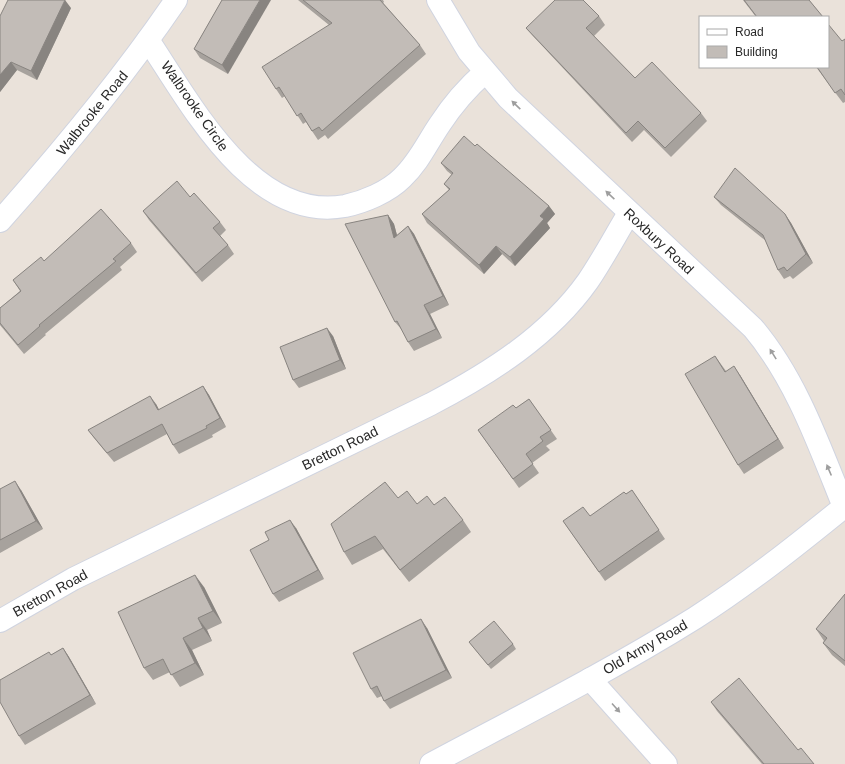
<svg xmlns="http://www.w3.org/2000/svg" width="845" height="764" viewBox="0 0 845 764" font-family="Helvetica,sans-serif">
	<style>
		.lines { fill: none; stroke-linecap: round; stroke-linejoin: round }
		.minor-casing { stroke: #d0d4e0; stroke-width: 24 }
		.tertiary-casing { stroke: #d0d4e0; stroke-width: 24 }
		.minor { stroke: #fff; stroke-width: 22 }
		.tertiary { stroke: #fff; stroke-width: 22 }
		.wall { fill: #a7a29d }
		.shaded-wall { fill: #888480 }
		.building { fill: #c2bcb7; stroke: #888480 }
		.oneway { fill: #9e9e9e }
		.labels { text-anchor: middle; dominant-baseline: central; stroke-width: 3; stroke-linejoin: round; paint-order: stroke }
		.street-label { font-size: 14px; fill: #282828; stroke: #fff }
	</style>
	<rect width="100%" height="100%" fill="#eae2da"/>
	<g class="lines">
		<defs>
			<g id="minor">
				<path d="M438,0L469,52L508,98L753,328C796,379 819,445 844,507"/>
				<path d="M148,40C191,104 253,223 345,206C364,202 388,192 402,178C419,162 427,143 440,124C453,104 467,88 485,72"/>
				<path d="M0,221C63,150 123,78 176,0"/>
				<path d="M0,621L73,579L431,404C490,373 549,336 588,281C603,259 615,236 629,213"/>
				<polyline points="590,679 666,764"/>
			</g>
			<path id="tertiary" d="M431,764C519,717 610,671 695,618C748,584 797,545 845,506"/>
		</defs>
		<use href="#minor" class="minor-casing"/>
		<use href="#tertiary" class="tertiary-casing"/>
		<use href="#minor" class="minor"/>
		<use href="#tertiary" class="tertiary"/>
	</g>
	<g class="wall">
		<polygon points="222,0 228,74 200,58 194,49"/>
		<polygon points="298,0 383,0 384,2 383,3 420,45 426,54 328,139 325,135 318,140 306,122 303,124 285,96 282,98 276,89 329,25"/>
		<polygon points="743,0 809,0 823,17 756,17"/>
		<polygon points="71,8 37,80 17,70 0,92 0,16"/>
		<polygon points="599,16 605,25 594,36 635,78 701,113 707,121 671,157 644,130 632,142 533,36 526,28"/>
		<polygon points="845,39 845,102 843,103 816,67 842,41"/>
		<polygon points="475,146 549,206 555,214 547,223 550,228 515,266 502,254 484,274 427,223 422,214 449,190 444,184 452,175 447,171 441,163"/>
		<polygon points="714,197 785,214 791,223 813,263 793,279 790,276 784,279 778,270 766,241 721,205"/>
		<polygon points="143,211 220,222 226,230 220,236 228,245 234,254 202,282 149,220"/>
		<polygon points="388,215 394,224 397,235 408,226 414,234 449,305 430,314 442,338 414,351 408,342 402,330 395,322"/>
		<polygon points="131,243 137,252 120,267 122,270 45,334 46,335 24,354 0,325 0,308 20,291 13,280 44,261"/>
		<polygon points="333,336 346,369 299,388 293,380"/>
		<polygon points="715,356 726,371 740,375 784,448 744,474 738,465"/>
		<polygon points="203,386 209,395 226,427 212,435 213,437 179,454 173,445 167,434 114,462 94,438 88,430 156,404 159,410"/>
		<polygon points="529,399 557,439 546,446 550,450 532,463 539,473 519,488 478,430 516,408"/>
		<polygon points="0,489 21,490 43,529 0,553"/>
		<polygon points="632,490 665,539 605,581 563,521 590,516"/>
		<polygon points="398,498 417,504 434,505 463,520 471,532 409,582 383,549 352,565 344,552"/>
		<polygon points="296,528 324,579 279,602 273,594"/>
		<polygon points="204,587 222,623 207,630 212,641 192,650 204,675 180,687 170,672 153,680 144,668"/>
		<polygon points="845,594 845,666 832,655 823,643 824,641 816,629"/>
		<polygon points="427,628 452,678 390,709 384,701 382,696 377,698 371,689"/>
		<polygon points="469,642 513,644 516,649 491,669"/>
		<polygon points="63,648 69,657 96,704 25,745 19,736 51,655"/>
		<polygon points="711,702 798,750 814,764 762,764 717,711"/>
	</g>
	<g class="shaded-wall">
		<polygon points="65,0 71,8 37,80 31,71"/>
		<polygon points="260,0 271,0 228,74 222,65"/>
		<polygon points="11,62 17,70 0,92 0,75"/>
		<polygon points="549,206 555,214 547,223 550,228 515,266 510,257 540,216"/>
		<polygon points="785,214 791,223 813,263 806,254"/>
		<polygon points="388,215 394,224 400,247 394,238"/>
		<polygon points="408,226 414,234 449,305 443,296"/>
		<polygon points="496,246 502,254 484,274 479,265"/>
		<polygon points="424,305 430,314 442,338 436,329"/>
		<polygon points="327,328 333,336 346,369 340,360"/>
		<polygon points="734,366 740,375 784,448 778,439"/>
		<polygon points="203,386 209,395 226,427 220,418"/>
		<polygon points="150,396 156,404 164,419 158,410"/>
		<polygon points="15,481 21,490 43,529 36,521"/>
		<polygon points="290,520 296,528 324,579 318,570"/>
		<polygon points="195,575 204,587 222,623 213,611"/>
		<polygon points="198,618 207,630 212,641 203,628"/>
		<polygon points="421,619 427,628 452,678 446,670"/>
		<polygon points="183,638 192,650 204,675 195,663"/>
		<polygon points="63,648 69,657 96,704 90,695"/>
	</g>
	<g class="building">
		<polygon points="8,0 65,0 31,71 11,62 0,75 0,16"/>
		<polygon points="222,0 260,0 222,65 194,49"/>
		<polygon points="303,0 380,0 420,45 322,131 319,127 312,131 301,113 297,116 279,87 276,89 262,67 332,23"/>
		<polygon points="555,0 583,0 599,16 586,28 635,78 652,62 701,113 665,148 638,121 626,133 526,28"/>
		<polygon points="744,0 809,0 823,17 757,17"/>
		<polygon points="828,24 842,41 845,39 845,95 841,89 835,93 817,67 828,67"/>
		<polygon points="464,136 475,146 477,144 549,206 540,216 544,219 510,257 496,246 479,265 422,214 450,189 444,184 453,173 441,163"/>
		<polygon points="735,168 785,214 806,254 787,271 784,267 778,270 763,235 714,197"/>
		<polygon points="177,181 190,197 194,193 220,222 213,228 228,245 196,273 143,211"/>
		<polygon points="101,209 131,243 113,259 116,261 39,325 40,326 18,345 0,323 0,308 21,291 13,280 41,257 44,261"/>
		<polygon points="388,215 394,238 408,226 443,296 424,305 436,329 408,342 397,321 395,322 345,224"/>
		<polygon points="327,328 340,360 293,380 280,347"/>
		<polygon points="715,356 725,372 734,366 778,439 738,465 685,374"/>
		<polygon points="203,386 220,418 206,426 207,428 173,445 162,424 107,453 88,430 150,396 158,410"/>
		<polygon points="529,399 551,430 540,437 543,441 526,454 533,464 513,479 478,430 513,405 516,408"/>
		<polygon points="15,481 36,521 0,540 0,489"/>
		<polygon points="385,482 398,498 407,491 417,504 427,496 434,505 445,497 463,520 400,570 375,536 344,552 331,524"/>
		<polygon points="632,490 659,530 599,572 563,521 583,507 590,516 624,492 626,494"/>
		<polygon points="290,520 318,570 273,594 250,550 269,540 265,532"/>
		<polygon points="195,575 213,611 198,618 203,628 183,638 195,663 171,675 163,659 144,668 118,612"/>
		<polygon points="845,594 845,661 823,643 827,638 816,629"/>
		<polygon points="421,619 446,670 384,701 377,686 371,689 353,653"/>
		<polygon points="494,621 513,644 488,665 469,642"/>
		<polygon points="63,648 90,695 19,736 0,702 0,680 49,652 51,655"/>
		<polygon points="739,678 798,750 801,748 814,764 764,764 711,702"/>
	</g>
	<defs><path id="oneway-solid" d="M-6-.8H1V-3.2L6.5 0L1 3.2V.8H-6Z"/></defs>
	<g class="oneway">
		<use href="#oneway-solid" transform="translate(516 105) rotate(-136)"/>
		<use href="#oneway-solid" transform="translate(610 195) rotate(-137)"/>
		<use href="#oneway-solid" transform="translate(773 354) rotate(-122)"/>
		<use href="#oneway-solid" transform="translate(829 470) rotate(-113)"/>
		<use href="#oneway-solid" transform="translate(616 708) rotate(48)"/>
	</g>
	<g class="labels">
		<g class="street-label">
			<text transform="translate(195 106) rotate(55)">Walbrooke Circle</text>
			<text transform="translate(92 113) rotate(-51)">Walbrooke Road</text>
			<text transform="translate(659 241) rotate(43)">Roxbury Road</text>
			<text transform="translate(340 448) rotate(-26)">Bretton Road</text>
			<text transform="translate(50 593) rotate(-29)">Bretton Road</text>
			<text transform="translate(645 647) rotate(-30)">Old Army Road</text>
		</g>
	</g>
	<rect x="699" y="16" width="130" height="52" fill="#ffffff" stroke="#a9a9a9"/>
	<rect x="707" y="29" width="20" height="6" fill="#ffffff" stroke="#a9a9a9"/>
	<text x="735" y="36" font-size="12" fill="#282828">Road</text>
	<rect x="707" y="46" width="20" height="12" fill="#c2bcb7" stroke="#a9a9a9"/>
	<text x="735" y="56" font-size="12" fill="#282828">Building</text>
</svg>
